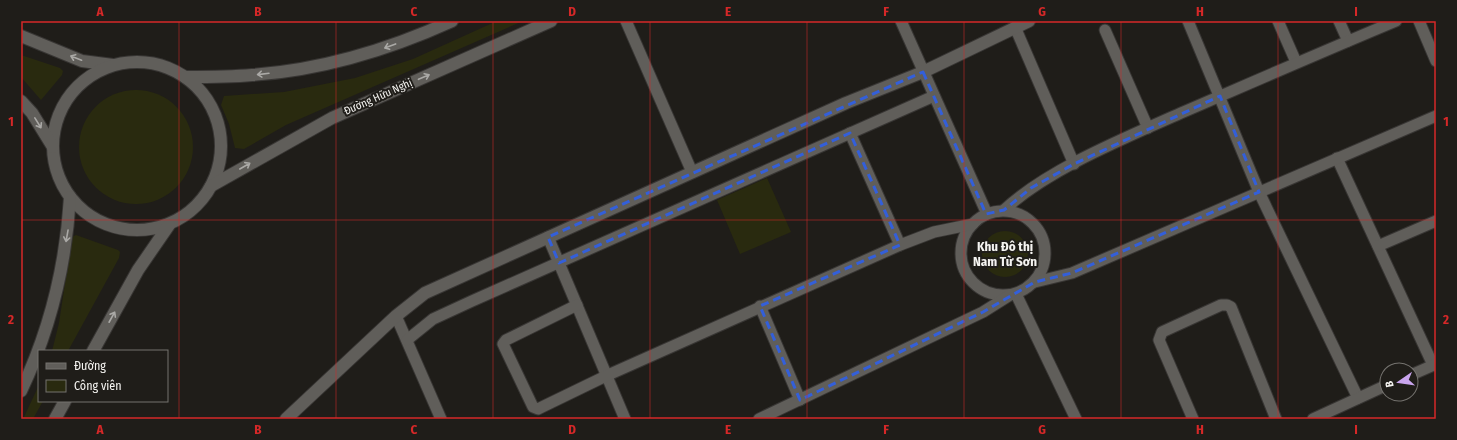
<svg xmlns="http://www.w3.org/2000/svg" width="1457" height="440" viewBox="0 0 1457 440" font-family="'Fira Sans Condensed',sans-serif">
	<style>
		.green { fill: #292a0f }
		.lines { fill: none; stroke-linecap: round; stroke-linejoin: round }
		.street-casing { stroke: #383634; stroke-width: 13 }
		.secondary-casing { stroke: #383634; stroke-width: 14 }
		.street { stroke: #605e5a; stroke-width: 11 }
		.secondary { stroke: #605e5a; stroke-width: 12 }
		.oneway { stroke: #aaa9a6 }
		.marked { fill: none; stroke: #335fda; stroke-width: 3; stroke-dasharray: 8 5; stroke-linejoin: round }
		.grid { fill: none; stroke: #d62828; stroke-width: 1; stroke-opacity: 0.55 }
		.labels { text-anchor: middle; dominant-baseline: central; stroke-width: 4; stroke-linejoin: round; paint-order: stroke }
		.street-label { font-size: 11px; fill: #f5f4f1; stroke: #1f1d19 }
		.quarter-label { font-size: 13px; font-weight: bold; fill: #f5f4f1; stroke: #1f1d19 }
		.neatline { fill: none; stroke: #d62828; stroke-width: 1.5 }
		.grid-label { font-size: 13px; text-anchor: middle; font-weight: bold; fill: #d62828 }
	</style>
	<rect width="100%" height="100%" fill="#1f1d19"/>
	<g class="green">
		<polygon points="497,21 523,21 286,125 244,149 235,148 229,124 221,105 224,96 284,92 355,78 413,59"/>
		<polygon points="21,55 60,68 63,71 62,75 41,100 21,77"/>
		<circle cx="136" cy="147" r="57"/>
		<polygon points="767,178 791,232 740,254 717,200"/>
		<circle cx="1005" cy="254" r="23"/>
		<polygon points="76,235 118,250 120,252 119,258 68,351 52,351 59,323 72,237"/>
		<polygon points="39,385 39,401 43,401 33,419 23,419"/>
	</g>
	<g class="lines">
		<defs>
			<g id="street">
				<polyline points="626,21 692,172"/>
				<polyline points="901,21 987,214"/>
				<polyline points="1188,21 1259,192 1358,398"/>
				<polyline points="1278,21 1296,62"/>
				<polyline points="1339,21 1348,41"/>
				<polyline points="1419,21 1436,61"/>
				<polyline points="1015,27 1074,164"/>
				<polyline points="1105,30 1148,128"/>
				<polyline points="850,133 900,245"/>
				<polyline points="1337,158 1433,365"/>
				<path d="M1004,210C1048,169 1125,138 1181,113C1253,82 1324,51 1396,21"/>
				<circle cx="1003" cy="253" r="42"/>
				<polyline points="548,237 625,419"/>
				<polyline points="1378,246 1436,221"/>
				<polyline points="1035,282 1072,273 1436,116"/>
				<polyline points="1016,294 1076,419"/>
				<polyline points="577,305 506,340 503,344 533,407 538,409 542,407 608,375 900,245 934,232 973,224"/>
				<polyline points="760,306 800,400"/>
				<polyline points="396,316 441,419"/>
				<polyline points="407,340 433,319 472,301 934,96"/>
				<polyline points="1411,375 1436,364"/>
				<polyline points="759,419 983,312 1010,295"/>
				<polyline points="1193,419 1159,340 1162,332 1221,305 1227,305 1231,307 1276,419"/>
				<polyline points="1313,419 1387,385"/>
			</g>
			<g id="secondary">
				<polyline points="21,36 82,61 113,65"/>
				<circle cx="137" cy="146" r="84"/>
				<path d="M185,77C207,77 230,77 252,75C322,70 388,50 452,21"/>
				<polyline points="21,101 32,113 53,147"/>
				<polyline points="211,186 332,118 551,21"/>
				<polyline points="93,351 138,270 169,225"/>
				<path d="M21,391C50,330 66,265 70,197"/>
				<polyline points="55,419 65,401"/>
				<polyline points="286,419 396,316 425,293 846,103 923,72 1029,21"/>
			</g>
		</defs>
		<use href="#street" class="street-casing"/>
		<use href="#secondary" class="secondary-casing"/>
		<use href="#street" class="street"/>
		<use href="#secondary" class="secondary"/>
	</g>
	<defs><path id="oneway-shaft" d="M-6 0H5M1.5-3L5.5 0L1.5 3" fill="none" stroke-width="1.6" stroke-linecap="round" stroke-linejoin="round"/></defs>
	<g class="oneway">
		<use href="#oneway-shaft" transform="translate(390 46) rotate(160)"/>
		<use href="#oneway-shaft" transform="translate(76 58) rotate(-159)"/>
		<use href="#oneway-shaft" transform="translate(263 74) rotate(173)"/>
		<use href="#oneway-shaft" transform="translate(424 77) rotate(-23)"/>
		<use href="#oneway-shaft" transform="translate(38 123) rotate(58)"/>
		<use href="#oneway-shaft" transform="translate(245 166) rotate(-30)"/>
		<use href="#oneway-shaft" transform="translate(67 236) rotate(100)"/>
		<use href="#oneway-shaft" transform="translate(112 317) rotate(-61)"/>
	</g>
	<path class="marked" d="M923,72L986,214L1004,210L1031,188L1074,164L1220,96L1259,192L1072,273L1035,282L983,312L800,400L760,306L900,245L850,133L559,263L548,237Z"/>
	<path class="grid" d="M179,21V419M336,21V419M493,21V419M650,21V419M807,21V419M964,21V419M1121,21V419M1278,21V419M21,220H1436"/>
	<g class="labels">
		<g class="street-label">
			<text transform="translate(378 97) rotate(-24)">Đường Hữu Nghị</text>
		</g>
		<g class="quarter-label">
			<text x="1005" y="246">Khu Đô thị<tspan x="1005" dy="15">Nam Từ Sơn</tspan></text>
		</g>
	</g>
	<rect width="1457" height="440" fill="none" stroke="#1f1d19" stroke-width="44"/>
	<rect x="38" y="350" width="130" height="52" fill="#1f1d19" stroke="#75736f"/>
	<rect x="46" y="363" width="20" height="6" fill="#605e5a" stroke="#75736f"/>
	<text x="74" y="370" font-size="12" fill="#f5f4f1">Đường</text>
	<rect x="46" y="380" width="20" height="12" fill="#292a0f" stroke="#75736f"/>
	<text x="74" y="390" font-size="12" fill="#f5f4f1">Công viên</text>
	<g transform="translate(1399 382) rotate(257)"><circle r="19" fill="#1f1d19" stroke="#75736f"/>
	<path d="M0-3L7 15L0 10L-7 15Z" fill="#c9a5ee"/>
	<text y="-6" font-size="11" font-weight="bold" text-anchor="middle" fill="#f5f4f1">B</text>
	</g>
	<rect x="22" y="22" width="1413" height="396" class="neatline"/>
	<g class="grid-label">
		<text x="100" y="16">A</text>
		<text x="258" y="16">B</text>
		<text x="414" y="16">C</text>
		<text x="572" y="16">D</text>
		<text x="728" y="16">E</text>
		<text x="886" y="16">F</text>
		<text x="1042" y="16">G</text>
		<text x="1200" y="16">H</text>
		<text x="1356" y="16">I</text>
		<text x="11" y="126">1</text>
		<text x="1446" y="126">1</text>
		<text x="11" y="324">2</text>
		<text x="1446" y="324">2</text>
		<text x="100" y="434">A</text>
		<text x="258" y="434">B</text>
		<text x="414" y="434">C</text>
		<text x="572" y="434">D</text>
		<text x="728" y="434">E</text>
		<text x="886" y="434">F</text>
		<text x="1042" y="434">G</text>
		<text x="1200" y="434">H</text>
		<text x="1356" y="434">I</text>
	</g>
</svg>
